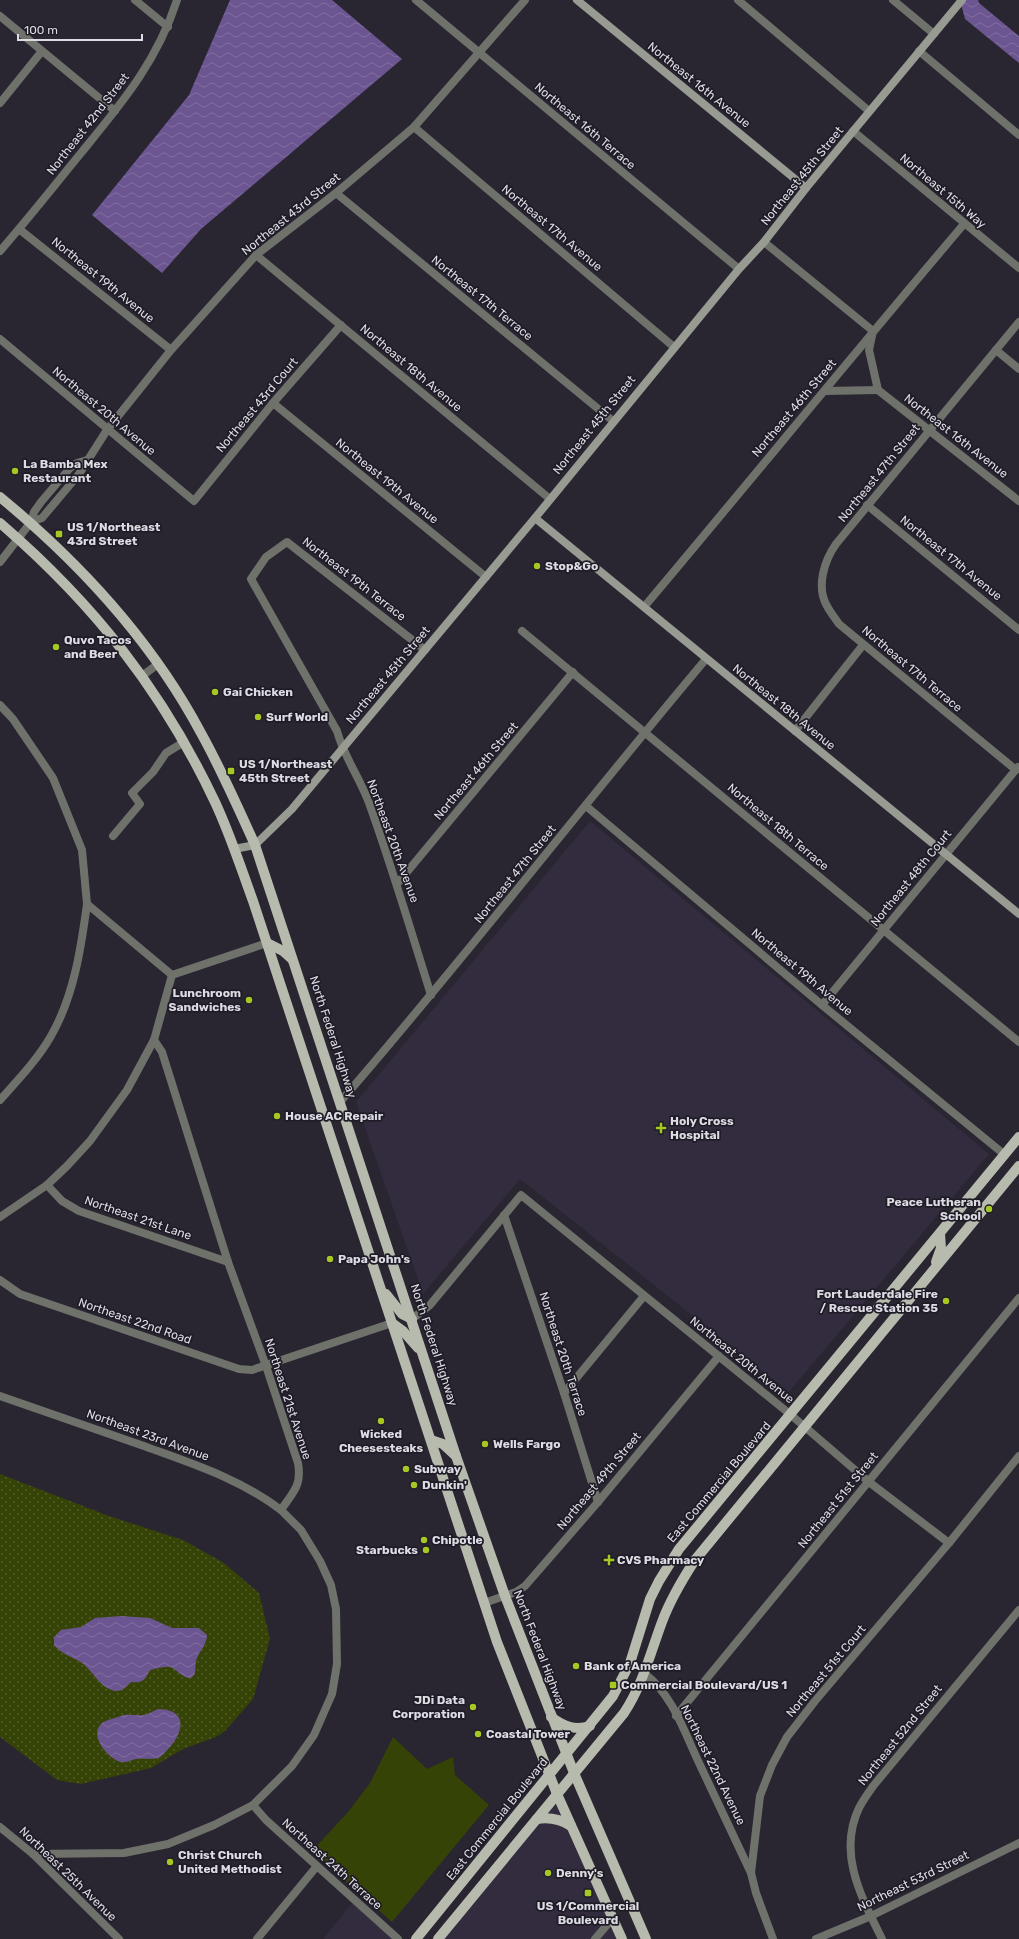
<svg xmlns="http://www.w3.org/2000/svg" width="1019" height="1939" viewBox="0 0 1019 1939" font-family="Rubik,sans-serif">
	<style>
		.built { fill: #322c3e }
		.grass { fill: url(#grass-dots) }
		.park { fill: #364306 }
		.water { fill: url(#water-waves) }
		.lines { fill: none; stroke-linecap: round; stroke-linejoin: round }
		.street { stroke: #6f716b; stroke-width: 8 }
		.secondary { stroke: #989b91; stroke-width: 8 }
		.primary { stroke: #b7bbae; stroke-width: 10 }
		.poi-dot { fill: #a5c822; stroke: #1f1c27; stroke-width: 1.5 }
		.labels { text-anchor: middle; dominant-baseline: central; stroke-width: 3.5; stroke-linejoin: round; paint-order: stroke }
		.street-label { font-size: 12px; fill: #dedce3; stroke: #1f1c27 }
		.poi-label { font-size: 12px; font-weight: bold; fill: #dedce3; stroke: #1f1c27; text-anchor: start }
	</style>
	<defs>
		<pattern id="grass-dots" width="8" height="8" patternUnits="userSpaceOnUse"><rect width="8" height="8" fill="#364306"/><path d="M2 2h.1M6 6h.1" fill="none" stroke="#535e2a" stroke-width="1.8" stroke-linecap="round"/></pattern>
		<pattern id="water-waves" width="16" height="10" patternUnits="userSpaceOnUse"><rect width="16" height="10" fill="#6c5691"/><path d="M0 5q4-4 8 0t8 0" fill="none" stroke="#816ea0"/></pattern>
	</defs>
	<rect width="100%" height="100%" fill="#292531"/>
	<g class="built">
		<polygon points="590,821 989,1154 789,1392 520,1179 423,1294 356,1102"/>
		<polygon points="558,1793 622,1939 438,1939"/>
		<polygon points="354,1901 398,1939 323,1939"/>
	</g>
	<polygon class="grass" points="0,1474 109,1516 183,1540 224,1563 259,1593 270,1639 253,1699 225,1731 216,1737 183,1749 151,1768 81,1784 57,1780 0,1737"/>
	<polygon class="park" points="393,1737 427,1769 453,1757 455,1775 489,1805 392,1922 312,1851 348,1812 370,1783"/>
	<g class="water">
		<polygon points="230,0 332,0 402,59 201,229 162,273 92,215 189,95"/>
		<polygon points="960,0 978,0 979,3 1019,36 1019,63 965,19"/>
		<path d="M121,1616L150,1618L172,1628H199L207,1635C206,1648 199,1650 196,1661C194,1669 198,1672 191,1678C182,1678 178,1670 170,1667C164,1666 156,1669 150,1670C145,1680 143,1683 131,1682C127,1686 122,1692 115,1691C100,1688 93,1671 82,1663C73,1657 61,1654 54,1645V1637L61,1630L81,1627L95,1618Z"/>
		<path d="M159,1709C188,1710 184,1732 169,1748C166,1751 163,1755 160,1757C152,1761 144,1757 136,1759C131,1760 127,1763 121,1762C108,1759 88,1735 102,1723C104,1721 121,1716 124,1715C130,1714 137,1716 143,1715C148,1715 154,1710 159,1709Z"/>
	</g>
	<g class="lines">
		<g class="street">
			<polyline points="135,0 168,27"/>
			<polyline points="416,0 739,269"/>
			<polyline points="738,0 869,111"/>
			<polyline points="893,0 934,34"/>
			<polyline points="0,16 115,111"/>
			<polyline points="919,51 1019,135"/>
			<polyline points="0,103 42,51"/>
			<polyline points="414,127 674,347"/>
			<polyline points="853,131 1019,268"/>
			<polyline points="336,193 613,421"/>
			<polyline points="19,229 171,350"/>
			<polyline points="764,242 873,331 869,350 878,390 1019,501"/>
			<path d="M0,251C28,219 54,186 81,153C121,104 157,62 177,0"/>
			<polyline points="256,255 550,499"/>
			<polyline points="0,339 194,501 273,403 341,325"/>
			<polyline points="996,350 1019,369"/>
			<polyline points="825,391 878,390"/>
			<polyline points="273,403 486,577"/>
			<polyline points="867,505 1019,630"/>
			<polyline points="31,522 42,518 79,474 107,430 171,350 256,255 336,193 414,127 525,0"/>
			<polyline points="0,562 31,522 34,512 41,502 70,468 77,463 87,460"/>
			<path d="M644,607C751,480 856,351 964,224"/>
			<polyline points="522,631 1019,1042"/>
			<path d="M425,650L287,542L266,557L251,579L337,731C344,757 360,778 369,803C392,867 411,931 431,995"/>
			<polyline points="142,676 158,664"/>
			<polyline points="0,705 13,719 53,778 82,850 87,904 172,975"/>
			<polyline points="795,731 863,645"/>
			<path d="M1016,770L839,624C835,618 830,612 827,606C816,587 824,561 836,544L1019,322"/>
			<polyline points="586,806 822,1005 1005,1155"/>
			<polyline points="113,836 140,804 132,793 153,772 166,753 184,742"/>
			<polyline points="397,884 573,672"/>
			<polyline points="172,975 267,943"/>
			<polyline points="822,1005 1018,767"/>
			<path d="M0,1100C18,1080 38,1059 51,1036C74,996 81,948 87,904"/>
			<path d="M340,1102C466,957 583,805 706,659"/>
			<polyline points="47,1185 62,1201 79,1211 228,1262"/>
			<polyline points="504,1215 564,1393 598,1502"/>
			<polyline points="0,1217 47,1185 67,1166 90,1141 127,1090 154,1040 172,975"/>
			<polyline points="0,1280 20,1294 239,1369 252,1370 392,1323"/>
			<polyline points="412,1319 430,1305 521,1195 791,1415 869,1482 949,1543"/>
			<polyline points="564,1393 644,1296"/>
			<path d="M0,1396C47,1412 94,1429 141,1445C190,1463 239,1478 281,1510"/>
			<polyline points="484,1603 516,1592 525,1586 598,1502 719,1356"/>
			<path d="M645,1674C673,1695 685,1734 700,1765C717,1801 734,1837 751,1873"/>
			<polyline points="676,1716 1019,1298"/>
			<polyline points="253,1805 266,1820 398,1939"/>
			<polyline points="0,1827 33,1854 119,1939"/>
			<path d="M33,1854L124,1853L168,1844L214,1825L253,1805L292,1766L314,1735L332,1694L337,1664L336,1609L331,1585L320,1561L301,1530L281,1510C293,1492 302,1486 298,1463L266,1366L228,1262L162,1052L154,1040"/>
			<polyline points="257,1939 317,1866"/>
			<polyline points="595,1939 612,1919"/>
			<polyline points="773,1939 756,1893 751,1873 760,1796 772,1765 787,1737 815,1701 949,1543 1019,1456"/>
			<polyline points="816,1939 871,1916 1019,1843"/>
			<path d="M882,1939C862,1898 837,1854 859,1808C863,1800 869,1792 874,1785L1019,1610"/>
		</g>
		<g class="secondary">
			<polyline points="577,0 806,188"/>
			<polyline points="535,518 1019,914"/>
			<polyline points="234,849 255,845 292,809 535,518 739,269 764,242 806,188 962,0"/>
		</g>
		<g class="primary">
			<path d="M0,497C80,563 152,641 201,733C221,769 238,807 255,845L456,1456L505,1596L574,1773L646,1939"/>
			<path d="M0,523C94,604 162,690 215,802C230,834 241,868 253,901L497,1642L557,1794L622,1939"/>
			<polyline points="267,943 283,951 292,959"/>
			<polyline points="936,1262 941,1248 940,1234"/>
			<polyline points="386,1294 402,1314 412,1319"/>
			<polyline points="392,1323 403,1331 418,1348"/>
			<polyline points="431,1440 443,1444 456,1456"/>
			<path d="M551,1717C564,1726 574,1731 590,1726"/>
			<path d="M537,1819C550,1817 560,1819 571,1826"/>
			<polyline points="416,1939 613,1696 630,1663 650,1599 659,1581 679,1549 1019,1137"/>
			<path d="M438,1939L624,1713C643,1684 650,1654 662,1622C670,1600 682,1580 695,1560L1019,1166"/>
		</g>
	</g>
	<g class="poi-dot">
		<circle cx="15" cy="471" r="4"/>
		<rect x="55" y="530" width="8" height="8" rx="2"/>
		<circle cx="537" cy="566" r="4"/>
		<circle cx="56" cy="647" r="4"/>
		<circle cx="215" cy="692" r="4"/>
		<circle cx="258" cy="717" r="4"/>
		<rect x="227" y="767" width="8" height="8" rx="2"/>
		<circle cx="249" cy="1000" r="4"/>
		<circle cx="277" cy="1116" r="4"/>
		<path d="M659 1122h4v4h4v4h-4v4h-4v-4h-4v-4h4z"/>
		<circle cx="989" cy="1209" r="4"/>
		<circle cx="330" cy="1259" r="4"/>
		<circle cx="946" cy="1301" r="4"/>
		<circle cx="381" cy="1421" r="4"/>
		<circle cx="485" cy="1444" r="4"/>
		<circle cx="406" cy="1469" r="4"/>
		<circle cx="414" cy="1485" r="4"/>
		<circle cx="424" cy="1540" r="4"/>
		<circle cx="426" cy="1550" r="4"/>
		<path d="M607 1554h4v4h4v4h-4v4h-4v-4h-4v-4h4z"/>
		<circle cx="576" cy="1666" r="4"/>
		<rect x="609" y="1681" width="8" height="8" rx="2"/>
		<circle cx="473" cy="1707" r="4"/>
		<circle cx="478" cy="1734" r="4"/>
		<circle cx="170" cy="1862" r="4"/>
		<circle cx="548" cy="1873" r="4"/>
		<rect x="584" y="1889" width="8" height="8" rx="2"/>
	</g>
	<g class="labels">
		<g class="street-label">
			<text transform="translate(699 85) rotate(39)">Northeast 16th Avenue</text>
			<text transform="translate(88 124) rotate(-52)">Northeast 42nd Street</text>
			<text transform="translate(585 126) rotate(40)">Northeast 16th Terrace</text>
			<text transform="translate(802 176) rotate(-51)">Northeast 45th Street</text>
			<text transform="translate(943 191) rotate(40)">Northeast 15th Way</text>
			<text transform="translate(291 214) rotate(-39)">Northeast 43rd Street</text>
			<text transform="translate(552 228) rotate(40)">Northeast 17th Avenue</text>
			<text transform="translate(103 280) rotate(39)">Northeast 19th Avenue</text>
			<text transform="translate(482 298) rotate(39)">Northeast 17th Terrace</text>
			<text transform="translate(411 368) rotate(40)">Northeast 18th Avenue</text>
			<text transform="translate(257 405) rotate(-50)">Northeast 43rd Court</text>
			<text transform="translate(794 408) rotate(-50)">Northeast 46th Street</text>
			<text transform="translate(104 411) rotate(40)">Northeast 20th Avenue</text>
			<text transform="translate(594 425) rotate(-51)">Northeast 45th Street</text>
			<text transform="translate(956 436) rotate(38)">Northeast 16th Avenue</text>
			<text transform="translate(879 473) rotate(-51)">Northeast 47th Street</text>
			<text transform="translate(387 481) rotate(39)">Northeast 19th Avenue</text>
			<text transform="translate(951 558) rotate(39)">Northeast 17th Avenue</text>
			<text transform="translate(354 579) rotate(38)">Northeast 19th Terrace</text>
			<text transform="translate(912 669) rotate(40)">Northeast 17th Terrace</text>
			<text transform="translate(388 675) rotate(-50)">Northeast 45th Street</text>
			<text transform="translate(784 707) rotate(39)">Northeast 18th Avenue</text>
			<text transform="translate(476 771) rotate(-50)">Northeast 46th Street</text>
			<text transform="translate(778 827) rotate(40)">Northeast 18th Terrace</text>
			<text transform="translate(393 841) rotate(70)">Northeast 20th Avenue</text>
			<text transform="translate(515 874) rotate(-51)">Northeast 47th Street</text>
			<text transform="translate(911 878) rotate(-51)">Northeast 48th Court</text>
			<text transform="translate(802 972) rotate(40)">Northeast 19th Avenue</text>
			<text transform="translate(333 1037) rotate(72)">North Federal Highway</text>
			<text transform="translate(138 1218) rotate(19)">Northeast 21st Lane</text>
			<text transform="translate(135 1321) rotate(19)">Northeast 22nd Road</text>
			<text transform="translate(434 1345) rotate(72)">North Federal Highway</text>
			<text transform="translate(563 1354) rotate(72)">Northeast 20th Terrace</text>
			<text transform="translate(742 1360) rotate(39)">Northeast 20th Avenue</text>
			<text transform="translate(288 1399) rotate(72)">Northeast 21st Avenue</text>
			<text transform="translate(148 1435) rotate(20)">Northeast 23rd Avenue</text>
			<text transform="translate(599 1481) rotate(-50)">Northeast 49th Street</text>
			<text transform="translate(719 1482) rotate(-50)">East Commercial Boulevard</text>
			<text transform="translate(838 1500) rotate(-51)">Northeast 51st Street</text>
			<text transform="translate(540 1650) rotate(69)">North Federal Highway</text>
			<text transform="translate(826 1671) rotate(-50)">Northeast 51st Court</text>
			<text transform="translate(900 1735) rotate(-51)">Northeast 52nd Street</text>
			<text transform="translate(713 1765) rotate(64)">Northeast 22nd Avenue</text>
			<text transform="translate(497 1819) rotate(-51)">East Commercial Boulevard</text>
			<text transform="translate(332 1864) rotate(42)">Northeast 24th Terrace</text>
			<text transform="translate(68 1874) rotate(44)">Northeast 25th Avenue</text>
			<text transform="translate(913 1881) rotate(-26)">Northeast 53rd Street</text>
		</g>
		<g class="poi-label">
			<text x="23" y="464">La Bamba Mex<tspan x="23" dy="14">Restaurant</tspan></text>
			<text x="67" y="527">US 1/Northeast<tspan x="67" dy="14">43rd Street</tspan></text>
			<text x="545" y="566">Stop&amp;Go</text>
			<text x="64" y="640">Quvo Tacos<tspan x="64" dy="14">and Beer</tspan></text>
			<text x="223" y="692">Gai Chicken</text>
			<text x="266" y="717">Surf World</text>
			<text x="239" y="764">US 1/Northeast<tspan x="239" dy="14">45th Street</tspan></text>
			<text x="241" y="993" text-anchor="end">Lunchroom<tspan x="241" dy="14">Sandwiches</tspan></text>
			<text x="285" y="1116">House AC Repair</text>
			<text x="670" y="1121">Holy Cross<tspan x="670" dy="14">Hospital</tspan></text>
			<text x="981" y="1202" text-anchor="end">Peace Lutheran<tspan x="981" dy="14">School</tspan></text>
			<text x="338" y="1259">Papa John's</text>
			<text x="938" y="1294" text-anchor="end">Fort Lauderdale Fire<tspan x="938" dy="14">/ Rescue Station 35</tspan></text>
			<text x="381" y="1434" text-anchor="middle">Wicked<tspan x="381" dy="14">Cheesesteaks</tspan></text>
			<text x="493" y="1444">Wells Fargo</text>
			<text x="414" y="1469">Subway</text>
			<text x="422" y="1485">Dunkin'</text>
			<text x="432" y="1540">Chipotle</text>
			<text x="418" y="1550" text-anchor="end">Starbucks</text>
			<text x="617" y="1560">CVS Pharmacy</text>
			<text x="584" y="1666">Bank of America</text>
			<text x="621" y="1685">Commercial Boulevard/US 1</text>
			<text x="465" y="1700" text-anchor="end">JDi Data<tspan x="465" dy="14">Corporation</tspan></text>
			<text x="486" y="1734">Coastal Tower</text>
			<text x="178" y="1855">Christ Church<tspan x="178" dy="14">United Methodist</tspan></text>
			<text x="556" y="1873">Denny's</text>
			<text x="588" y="1906" text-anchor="middle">US 1/Commercial<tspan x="588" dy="14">Boulevard</tspan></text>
		</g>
	</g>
	<path d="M18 34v6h124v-6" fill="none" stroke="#dedce3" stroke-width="2"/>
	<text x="24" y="34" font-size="12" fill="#dedce3" stroke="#1f1c27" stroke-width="3" paint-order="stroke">100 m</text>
</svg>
